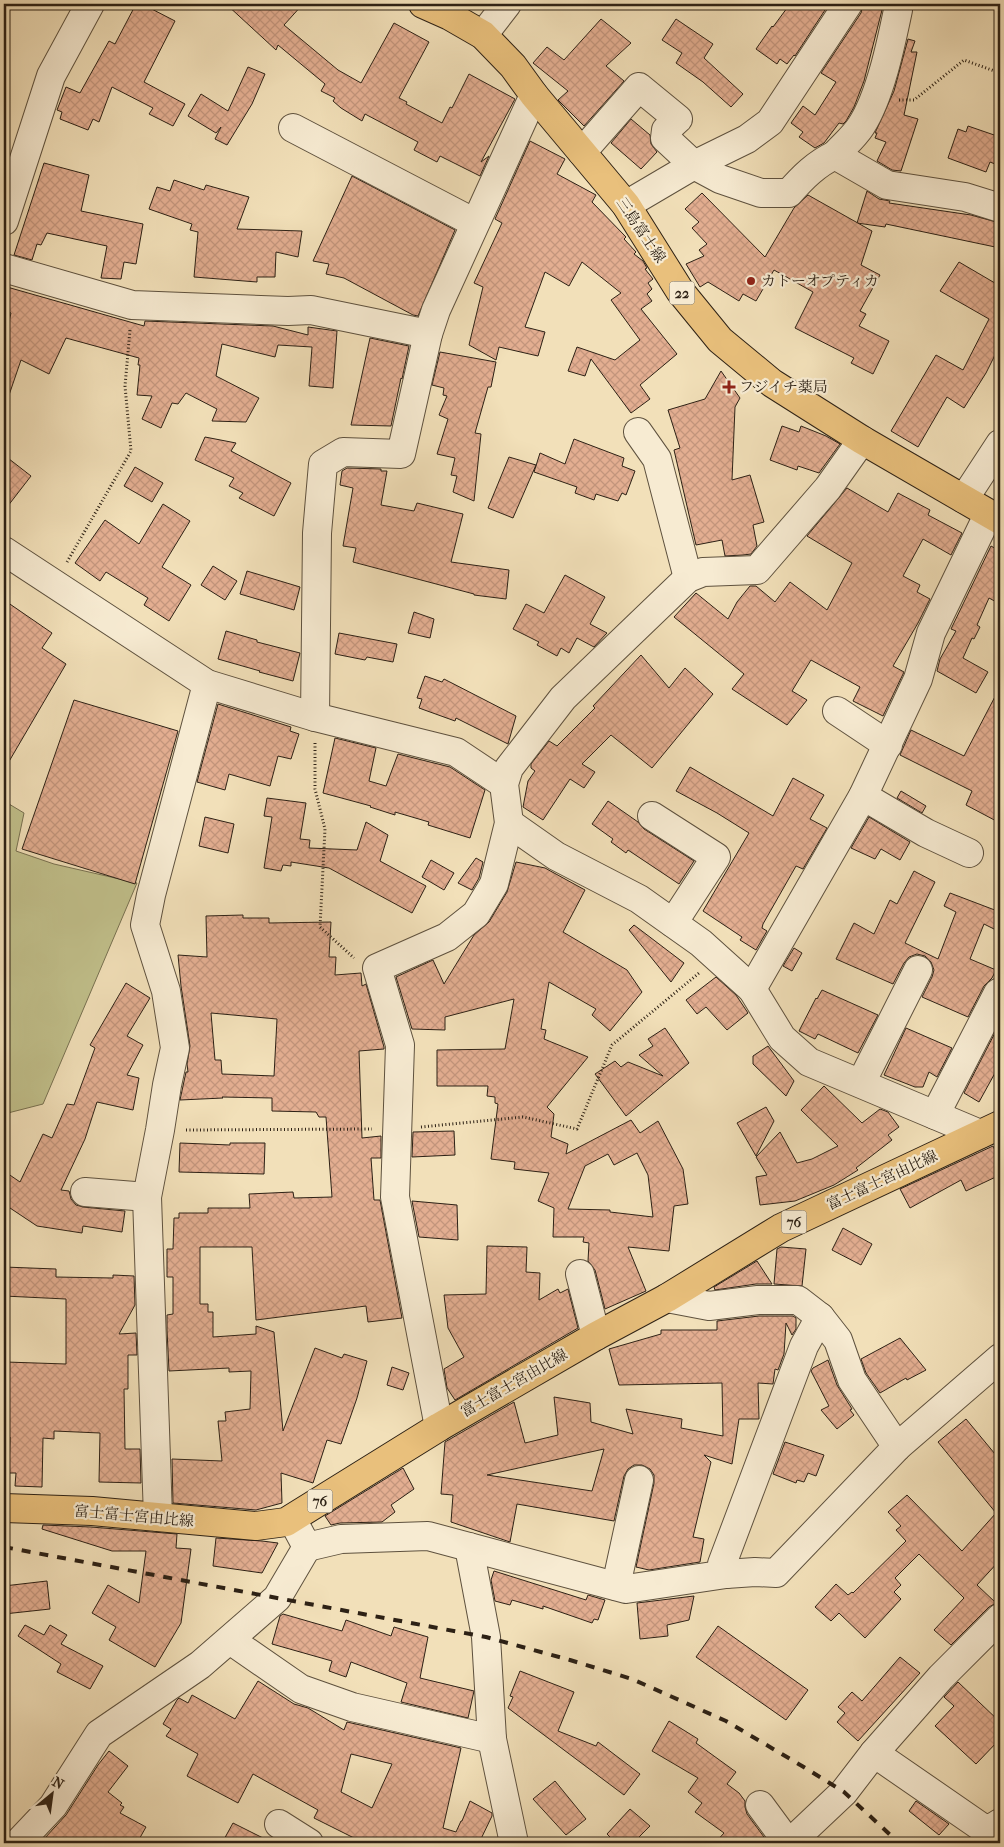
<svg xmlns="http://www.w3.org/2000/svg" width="1004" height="1847" viewBox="0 0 1004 1847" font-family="'IM FELL French Canon','Noto Serif JP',serif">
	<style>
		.park { fill: #c1c08b; stroke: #777050 }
		.building { fill: url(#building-cross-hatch); stroke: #2d2115; fill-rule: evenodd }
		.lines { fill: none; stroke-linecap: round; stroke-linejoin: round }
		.minor-casing { stroke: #5e513e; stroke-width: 30 }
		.major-casing { stroke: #2d2115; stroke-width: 30 }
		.path { stroke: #2d2115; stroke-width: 3; stroke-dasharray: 1 2.5; stroke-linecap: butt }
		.minor { stroke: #f7ebd2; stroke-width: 28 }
		.major { stroke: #e9c07c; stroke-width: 28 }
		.rail { stroke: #2d2115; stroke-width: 4; stroke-dasharray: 9 9; stroke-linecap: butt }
		.poi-dot { fill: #8f2418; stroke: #f7ebd2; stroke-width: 2 }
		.labels { text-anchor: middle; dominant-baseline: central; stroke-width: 4.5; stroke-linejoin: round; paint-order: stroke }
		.shield { fill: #f7ebd2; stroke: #6a5e4e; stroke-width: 1 }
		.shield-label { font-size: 14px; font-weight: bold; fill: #2d2115 }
		.street-label { font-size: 15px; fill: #2d2115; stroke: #f7ebd2 }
		.poi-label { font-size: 15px; fill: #2d2115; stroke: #f7ebd2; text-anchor: start }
	</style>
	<defs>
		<pattern id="building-cross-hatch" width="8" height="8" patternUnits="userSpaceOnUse" patternTransform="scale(1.25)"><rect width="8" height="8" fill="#e3ae91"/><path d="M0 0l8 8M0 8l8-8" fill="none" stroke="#c3957c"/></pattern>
	</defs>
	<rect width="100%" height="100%" fill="#f2e0b9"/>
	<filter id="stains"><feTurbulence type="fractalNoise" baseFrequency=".004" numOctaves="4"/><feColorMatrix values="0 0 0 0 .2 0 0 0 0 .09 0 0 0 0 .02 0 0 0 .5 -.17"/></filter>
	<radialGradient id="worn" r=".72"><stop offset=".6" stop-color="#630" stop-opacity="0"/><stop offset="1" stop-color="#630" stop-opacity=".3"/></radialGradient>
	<polygon class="park" points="4,801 24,813 16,851 54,864 137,883 43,1104 4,1114"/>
	<g class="building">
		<polygon points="136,4 142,4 175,21 144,82 185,104 173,126 149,114 153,108 112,87 99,122 93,119 88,130 60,119 62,112 57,110 66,87 80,93 109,41 115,44"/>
		<polygon points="226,4 303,4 284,25 338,70 361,83 394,23 429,42 399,98 407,102 406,104 442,123 450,107 452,108 469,74 515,99 481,162 489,156 480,176 440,156 437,162 414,150 418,142 365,114 362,121 341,108 333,101 335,98 321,91 325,84 278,45 276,50"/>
		<polygon points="790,4 823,4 827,7 795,56 794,55 787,64 780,59 777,64 756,49 772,26 773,27"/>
		<polygon points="863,4 882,4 882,10 864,81 854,107 846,121 843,124 839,123 824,143 815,148 799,137 803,132 791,123 803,106 815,115 836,82 821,73 861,13"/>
		<polygon points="601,19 631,43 606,66 624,81 584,126 558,100 568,91 533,63 547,47 564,60"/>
		<polygon points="676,19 713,44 704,58 743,94 731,107 703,82 676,63 682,53 662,40"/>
		<polygon points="908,39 915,41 911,52 917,52 904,115 918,119 901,171 892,170 877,161 886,142 875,138 877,133 875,133 894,91"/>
		<polygon points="248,67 265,74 252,104 227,145 215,139 221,127 216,133 188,116 201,94 228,111"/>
		<polygon points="631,119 650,135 651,144 657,152 641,169 611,143"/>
		<polygon points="968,126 1000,137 1000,166 990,162 986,172 948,158 958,129 966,132"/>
		<polygon points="530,141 565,159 557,174 596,195 592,202 626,237 624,239 636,252 634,254 643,261 647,268 645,269 653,279 648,283 652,289 647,294 652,301 641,309 677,354 640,385 650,399 631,413 591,359 585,376 568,371 577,347 615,360 640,340 611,300 621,293 582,262 569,286 545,272 525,327 545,332 538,356 499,347 496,360 469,345 483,287 474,283 502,223 495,219"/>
		<polygon points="44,163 89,175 81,211 143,224 136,264 124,262 121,279 101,278 107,246 47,233 41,245 37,244 32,260 14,255"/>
		<polygon points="352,176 455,230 418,316 413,315 344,278 326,274 329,264 313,261"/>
		<polygon points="174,180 204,190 206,185 249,197 237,229 302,231 298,257 276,252 275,277 257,277 257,282 194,277 198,232 190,230 192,224 149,209 157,187 170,191"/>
		<polygon points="867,191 879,199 890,201 889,203 971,215 1000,223 1000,248 886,224 885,227 857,223"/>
		<polygon points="702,193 765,257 794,208 808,195 872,231 861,265 880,275 860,311 866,314 859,326 889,341 873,374 851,363 854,358 795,328 813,292 774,270 756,301 743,294 739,301 708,282 700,287 686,264 704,256 699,250 707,244 692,228 699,222 685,209"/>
		<polygon points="959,262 1000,286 1000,345 986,373 964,408 947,397 918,447 891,431 936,355 963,370 989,319 940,291"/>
		<polygon points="7,287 144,326 145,321 273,326 308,335 308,327 337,331 333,388 309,386 312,347 278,345 275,357 222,344 216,376 259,398 246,422 212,421 217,409 186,393 178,404 172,403 161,428 142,419 152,396 137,395 140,365 138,365 139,358 66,338 49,374 21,360 7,401 4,401 4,342 11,313 4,310 4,297"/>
		<polygon points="370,338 409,346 402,379 401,378 391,426 351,425"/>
		<polygon points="440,352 496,362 491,387 488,387 475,433 481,434 474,501 453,492 457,476 451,475 455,458 437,454 448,419 439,415 447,396 443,395 444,388 432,385"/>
		<polygon points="721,371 740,398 735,407 732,480 750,475 764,522 753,525 757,546 751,554 743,555 725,556 722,540 696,545 674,450 680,448 668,410 705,399"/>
		<polygon points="782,426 799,432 801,426 826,436 840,444 819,473 798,466 797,470 770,460"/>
		<polygon points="205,437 236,443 231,451 291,483 274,516 239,498 243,493 229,486 234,478 195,460"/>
		<polygon points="574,439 624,458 622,466 635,471 626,495 622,493 618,501 596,494 594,500 575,493 577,487 534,472 540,453 565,464"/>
		<polygon points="4,455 31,476 4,511"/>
		<polygon points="509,457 536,465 513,518 488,508"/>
		<polygon points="135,467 163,483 152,502 124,486"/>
		<polygon points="347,468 381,469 381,471 387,471 381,505 414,511 417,503 463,514 451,562 509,570 506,599 474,595 474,594 353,562 356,548 343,546 353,488 340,485 342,471"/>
		<polygon points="847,488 888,512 898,493 930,510 928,515 962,533 951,555 923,539 903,576 920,585 917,592 930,599 918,623 893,666 904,672 883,716 853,701 860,687 811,660 792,691 807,700 787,725 732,689 744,674 674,617 696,593 728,619 737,602 750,586 756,586 775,602 790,582 827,610 852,563 807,536"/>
		<polygon points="163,504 190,521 162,567 191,585 169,621 144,605 148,598 106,572 100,581 75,563 105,520 139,544"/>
		<polygon points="991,546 1000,551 1000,604 989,598 977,625 980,627 974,639 972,638 963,658 988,672 976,693 937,671 940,659 956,631 951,629"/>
		<polygon points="213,566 237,581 225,600 201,585"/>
		<polygon points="247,571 300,587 294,610 240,594"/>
		<polygon points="565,575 605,597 590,624 607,633 594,647 577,638 569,653 561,648 557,656 537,645 539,642 513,629 526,604 544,613"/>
		<polygon points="4,600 52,633 42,648 66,664 4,770"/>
		<polygon points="414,612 434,619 430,638 408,633"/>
		<polygon points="226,631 257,640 257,642 300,653 293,681 259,672 260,671 218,659"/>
		<polygon points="339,633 397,644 393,662 367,657 365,660 335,654"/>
		<polygon points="641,655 669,688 685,668 713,694 652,768 611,735 582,764 595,772 584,788 570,779 543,820 523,807 528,781 535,771 531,768 531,764 549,741 557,746 595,708 593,706"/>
		<polygon points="425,676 442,682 444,679 516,716 508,744 456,718 455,721 419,708 422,699 417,698"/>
		<polygon points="1000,687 1000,823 966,805 972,791 900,755 911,730 964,756"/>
		<polygon points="74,700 178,731 135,884 22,849"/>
		<polygon points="218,704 291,727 290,731 299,734 291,759 278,756 270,786 229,774 225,790 197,782"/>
		<polygon points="335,738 376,748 369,781 386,786 398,754 450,767 485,790 470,838 428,825 429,822 395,812 395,815 370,807 371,806 323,793"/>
		<polygon points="690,767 773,816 793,778 824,795 810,819 827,828 803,869 796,866 763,924 762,928 767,931 756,950 740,940 742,937 703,911 749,833 717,813 676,791"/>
		<polygon points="901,791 926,806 922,813 897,798"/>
		<polygon points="267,798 306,803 300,839 310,840 309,848 357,850 366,822 388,835 380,861 426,886 412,913 329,868 291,862 291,866 283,865 281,871 264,868 272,817 264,816"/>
		<polygon points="608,801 638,822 644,829 694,861 679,884 628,850 626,853 611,842 613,839 592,824"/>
		<polygon points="205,817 234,824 228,853 199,846"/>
		<polygon points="869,817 910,842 900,860 881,849 875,859 851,848"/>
		<polygon points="476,858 483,862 479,878 472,890 458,883"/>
		<polygon points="431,860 454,873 444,890 422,877"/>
		<path d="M516,862L545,868L585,890L563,932L627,970L642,992L610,1031L592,1015L596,1009L549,982L541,1029L546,1030L544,1039L588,1057L547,1107L554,1114L551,1137L568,1144L566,1154L631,1120L640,1133L658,1121L683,1169L688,1204L674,1206L669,1251L628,1247L646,1291L605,1309L595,1270L588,1261L589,1243L583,1242L584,1237H553L554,1208L538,1201L549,1173L514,1169L515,1162L491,1159L498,1104L495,1103V1097L487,1096L488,1086H437V1050L505,1049L514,999L445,1017V1030L412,1029L396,977L433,960L444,984L474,935L489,922L507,892ZM637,1153L648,1175L653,1217L610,1212V1210L568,1209L585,1166L608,1154L614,1165Z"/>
		<polygon points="914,871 935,882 905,943 938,959 956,912 944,906 950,893 1000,912 1000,932 984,924 970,959 996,970 992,978 984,986 968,1017 922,997 932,977 934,970 931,962 925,956 917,954 909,957 904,963 893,984 836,959 854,923 874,934 890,900 897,904"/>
		<path d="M243,915V918H269V923L331,922L329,957H336L335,975L361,973L362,986L366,984L384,1047V1049L359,1051L362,1138L381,1136V1158H371L374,1200H380L402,1318L368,1322L366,1306L256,1320L252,1247H200V1304H208V1312H213V1337L256,1334V1326L274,1332L283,1431L315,1348L342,1358L344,1354L367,1361L357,1398L341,1444L327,1440L313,1483L281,1473L282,1503L256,1510L173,1503L172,1459L222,1461L218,1421H226L225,1412L250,1409L251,1371L229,1372V1368L169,1371L167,1330V1315L173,1314V1277H167V1249H173L174,1218H179V1213H208V1208H250L249,1194L293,1192L294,1198L332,1197L326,1117H319L316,1112L272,1111V1098L222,1097L223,1098L180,1100L186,1072H188L187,1064L190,1046L181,986L178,955L207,957L206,916ZM211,1013L277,1019L274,1076L222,1074L221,1060H215Z"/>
		<polygon points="634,925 684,963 671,982 629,930"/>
		<polygon points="794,948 802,953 792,971 783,966"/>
		<polygon points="716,977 736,995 748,1013 727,1030 706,1007 697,1014 686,1000"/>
		<polygon points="126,983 150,998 127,1036 143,1045 127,1075 139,1078 133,1110 97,1102 85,1139 61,1190 69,1191 71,1199 76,1205 83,1207 125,1211 122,1232 83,1226 82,1233 37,1226 4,1204 4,1171 20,1182 43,1134 52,1138 67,1104 74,1105 95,1048 90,1045"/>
		<polygon points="822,990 878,1015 858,1053 818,1034 815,1039 799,1031 816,998 817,999"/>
		<polygon points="1000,1023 1000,1064 979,1102 964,1093"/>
		<polygon points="665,1028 689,1063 626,1116 595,1074 615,1061 621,1067 628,1062 663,1076 639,1055 653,1046 648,1039"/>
		<polygon points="906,1028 952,1048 937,1077 929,1072 923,1087 915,1087 884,1075"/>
		<polygon points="768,1046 794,1081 786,1096 753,1064 753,1056"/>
		<polygon points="824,1086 862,1123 880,1109 888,1112 899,1127 888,1135 892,1140 856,1168 858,1170 834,1185 795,1201 760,1205 756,1177 767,1175 756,1157 780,1132 797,1163 812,1159 838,1146 801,1110"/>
		<polygon points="766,1107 774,1121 756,1156 737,1123"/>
		<polygon points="454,1131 455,1155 412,1157 413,1132"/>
		<polygon points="180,1143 230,1145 230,1143 265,1143 264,1174 179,1172"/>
		<polygon points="993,1146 1000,1161 1000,1175 966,1191 961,1180 910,1208 900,1189"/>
		<polygon points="412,1201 457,1205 458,1240 419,1237"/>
		<polygon points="843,1228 872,1244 861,1265 832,1250"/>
		<polygon points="487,1246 527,1247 526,1272 540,1273 539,1300 558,1289 560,1293 568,1289 578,1328 455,1400 447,1388 444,1369 464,1357 448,1328 444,1295 486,1294"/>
		<polygon points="781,1247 806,1249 802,1286 774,1284 777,1249"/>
		<polygon points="757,1261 772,1284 756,1284 715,1290 714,1287"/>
		<polygon points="4,1267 56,1269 56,1277 113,1278 113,1275 134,1276 135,1305 119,1334 136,1333 137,1355 128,1355 128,1389 124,1389 125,1449 140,1449 141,1483 99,1482 100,1433 54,1431 54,1439 43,1438 42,1487 15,1486 16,1473 9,1473 10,1437 4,1437 6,1362 66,1364 66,1299 4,1296"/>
		<path d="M759,1316H793L796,1318V1329L792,1335L786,1323L784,1354L778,1370L775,1369L773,1384L758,1383L759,1419H739L732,1464L704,1455L711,1462L693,1537L704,1539L700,1562L649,1570L636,1567L654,1483V1475L650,1469L642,1465H634L628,1469L624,1476L614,1521L517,1504L510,1542L451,1522L453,1495L441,1494L445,1442L514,1402L525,1443L558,1435L554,1397L590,1403L591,1422L633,1434L626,1409L682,1419L681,1428L723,1436L722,1383L619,1385L609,1349L661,1334V1330H717V1321ZM604,1449L592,1491L487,1475Z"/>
		<polygon points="900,1338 926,1370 907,1380 906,1378 880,1393 866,1373 861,1359"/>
		<polygon points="828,1360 837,1385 852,1409 850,1410 854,1415 837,1429 821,1410 829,1406 811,1371 813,1368"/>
		<polygon points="392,1367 409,1373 403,1390 387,1385"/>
		<polygon points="966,1419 1000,1460 1000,1560 977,1585 996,1603 989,1607 951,1645 934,1630 964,1598 919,1554 895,1578 901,1585 894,1592 901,1599 865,1638 839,1613 831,1621 815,1607 836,1584 848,1595 852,1592 853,1593 906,1541 896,1530 901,1526 888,1512 907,1495 962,1551 996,1513 938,1442"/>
		<polygon points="785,1442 824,1455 816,1476 808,1473 804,1482 797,1480 796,1483 773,1474"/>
		<polygon points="403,1468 414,1489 391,1505 395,1512 382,1522 340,1523 331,1525 325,1516"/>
		<polygon points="43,1525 91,1527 177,1534 176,1548 191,1549 181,1623 155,1667 109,1640 116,1627 92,1613 108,1585 139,1603 146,1551 112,1551 42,1529"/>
		<polygon points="216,1538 262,1541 278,1543 262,1573 213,1566"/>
		<polygon points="494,1571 586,1600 588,1595 605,1600 598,1620 594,1619 592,1623 543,1606 543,1609 512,1600 510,1605 495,1601 491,1580"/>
		<polygon points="47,1581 50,1609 4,1614 4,1586"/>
		<polygon points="694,1596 689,1620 667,1625 668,1636 640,1639 637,1603"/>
		<polygon points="283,1614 342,1631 346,1620 391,1636 394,1627 428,1637 420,1678 474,1691 468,1718 401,1702 407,1683 351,1662 346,1677 329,1671 332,1661 272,1644 280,1616"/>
		<polygon points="25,1625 44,1635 50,1625 67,1635 61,1644 103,1666 90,1689 57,1672 61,1664 18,1636"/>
		<polygon points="718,1626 808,1690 786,1720 696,1657"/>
		<polygon points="900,1657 920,1673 858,1741 837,1722 845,1713 838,1707 852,1692 862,1701"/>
		<polygon points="520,1671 574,1692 558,1731 596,1746 598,1742 640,1774 624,1795 508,1708 513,1697 510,1696"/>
		<path d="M258,1681L294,1704L308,1708L344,1730L347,1722L461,1748L443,1828L456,1832L461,1821H462L470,1801L492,1813V1816L479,1843H364L314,1818L318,1810L253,1774L238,1803L187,1776L198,1754L166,1736L171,1729L163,1724L177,1700L179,1698L188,1703L192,1695L235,1719ZM351,1754L392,1764L372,1808L341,1792Z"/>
		<polygon points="958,1682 1000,1722 1000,1739 976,1764 935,1726 954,1706 944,1697"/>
		<polygon points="669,1721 698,1739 696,1743 736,1772 727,1784 739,1793 745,1801 745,1807 747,1814 764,1837 757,1843 715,1843 724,1833 695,1812 702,1803 688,1792 698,1778 652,1751"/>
		<polygon points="109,1751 128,1766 108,1792 122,1803 120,1805 124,1807 120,1813 146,1827 137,1843 49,1843 44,1839 66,1815 98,1765"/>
		<polygon points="555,1781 586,1819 566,1835 533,1799"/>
		<polygon points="916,1801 949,1824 939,1835 909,1811"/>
		<polygon points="630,1809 650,1826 633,1843 616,1843 607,1834"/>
		<polygon points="233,1823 273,1843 222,1843"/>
	</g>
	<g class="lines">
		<defs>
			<g id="minor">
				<path d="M897,4L898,10C891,44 880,97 861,126C854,137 843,146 835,155L887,185L965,197L1000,208"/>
				<polyline points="483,35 507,4"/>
				<polyline points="293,128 475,223"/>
				<path d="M582,152L639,87L678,119L666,130L665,138L694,165L720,179L761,193H789C803,177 816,164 835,155"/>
				<polyline points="626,205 694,165 747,139 770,122 848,4"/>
				<polyline points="4,221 51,76 90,4"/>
				<polyline points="4,268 132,305 288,311 311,310 428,334"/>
				<polyline points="638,432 657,459 688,578"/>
				<polyline points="964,499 1000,444"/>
				<polyline points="4,551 207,684 315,717 456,752 504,784"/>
				<polyline points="837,711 888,745"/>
				<polyline points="315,717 317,533 323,464 343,452 401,454 428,334 436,310 534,95"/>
				<polyline points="863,796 926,833 969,853"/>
				<polyline points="652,816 716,857 673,923"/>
				<polyline points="509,823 556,856 639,899 701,943 752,989 782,1038 809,1062 980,1134"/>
				<polyline points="752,989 863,796 918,679 931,633 988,515"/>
				<polyline points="861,1083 918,970"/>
				<polyline points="935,1115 998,993 1000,992"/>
				<polyline points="85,1192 147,1197"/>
				<polyline points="580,1274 596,1336"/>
				<polyline points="667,1298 709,1306 758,1300 798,1300 820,1317 838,1340 852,1380 897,1447"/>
				<polyline points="439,1427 395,1197 400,1045 377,968 447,937 476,914 494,884 509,823 504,784 509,768 563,698 688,578 703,572 757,570 828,488 862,440"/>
				<polyline points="158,1517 147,1197 160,1130 167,1085 175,1048 166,991 145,925 151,895 207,684"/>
				<polyline points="292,1519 307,1547 341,1539 428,1536 626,1589 726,1574 755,1572 776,1573 897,1447 1000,1358"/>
				<polyline points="469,1547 486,1637 492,1739 514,1843"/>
				<polyline points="726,1574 722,1564 804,1346 820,1317"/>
				<polyline points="616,1586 639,1480"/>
				<polyline points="230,1640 301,1689 352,1707 492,1739"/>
				<polyline points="874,1753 987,1831 1000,1823"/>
				<polyline points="760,1805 788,1843"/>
				<polyline points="279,1824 309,1843"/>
				<polyline points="18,1843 53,1806 99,1734 200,1665 277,1598 307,1547"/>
				<polyline points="790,1843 844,1792 874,1753 941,1677 1000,1618"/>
			</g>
			<g id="major">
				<polyline points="423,4 450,16 483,35 513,66 534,95 626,205 680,291 720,340 772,383 862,440 1000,520"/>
				<polyline points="4,1508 92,1511 256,1526 286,1522 439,1427 596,1336 667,1298 781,1228 1000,1125"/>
			</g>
		</defs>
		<use href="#minor" class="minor-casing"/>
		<use href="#major" class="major-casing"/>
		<g class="path">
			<polyline points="899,100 914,100 964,60 1000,73"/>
			<polyline points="67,562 131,451 125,386 130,330"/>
			<polyline points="315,743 315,789 325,829 320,927 354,958"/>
			<polyline points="421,1127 523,1117 577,1129 612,1045 699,973"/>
			<polyline points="186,1130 372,1129"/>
		</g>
		<use href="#minor" class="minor"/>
		<use href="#major" class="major"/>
		<polyline class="rail" points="4,1547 486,1637 570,1660 632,1679 726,1721 802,1766 844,1792 899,1843"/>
	</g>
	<g class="poi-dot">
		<circle cx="751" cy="281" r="5"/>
		<path d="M726.5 379.5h5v5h5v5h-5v5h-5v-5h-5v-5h5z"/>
	</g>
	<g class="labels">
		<g class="shield">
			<rect x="669.5" y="281.5" width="25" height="23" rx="4"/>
			<rect x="781.5" y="1210.5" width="25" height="23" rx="4"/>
			<rect x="307.5" y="1489.5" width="25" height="23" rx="4"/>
		</g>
		<g class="shield-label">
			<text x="682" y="293">22</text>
			<text x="794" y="1222">76</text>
			<text x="320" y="1501">76</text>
		</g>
		<g class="street-label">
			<text transform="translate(641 230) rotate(56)">三島富士線</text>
			<text transform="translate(882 1180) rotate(-25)">富士富士宮由比線</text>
			<text transform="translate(514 1383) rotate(-30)">富士富士宮由比線</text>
			<text transform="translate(134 1516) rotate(5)">富士富士宮由比線</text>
		</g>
		<g class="poi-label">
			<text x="761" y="281">カトーオプティカ</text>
			<text x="739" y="387">フジイチ薬局</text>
		</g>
	</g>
	<rect width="1004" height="1847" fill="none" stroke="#f2e0b9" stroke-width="20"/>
	<rect x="5" y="5" width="994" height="1837" fill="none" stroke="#2d2115" stroke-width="2.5"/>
	<rect x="10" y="10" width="984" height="1827" fill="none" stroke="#2d2115"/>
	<g transform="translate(52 1794) rotate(29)" stroke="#f7ebd2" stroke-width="4" paint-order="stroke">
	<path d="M0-4L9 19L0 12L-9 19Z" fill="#2d2115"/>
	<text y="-8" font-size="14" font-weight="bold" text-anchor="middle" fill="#2d2115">N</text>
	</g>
	<rect width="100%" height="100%" filter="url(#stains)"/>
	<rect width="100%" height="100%" fill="url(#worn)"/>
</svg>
